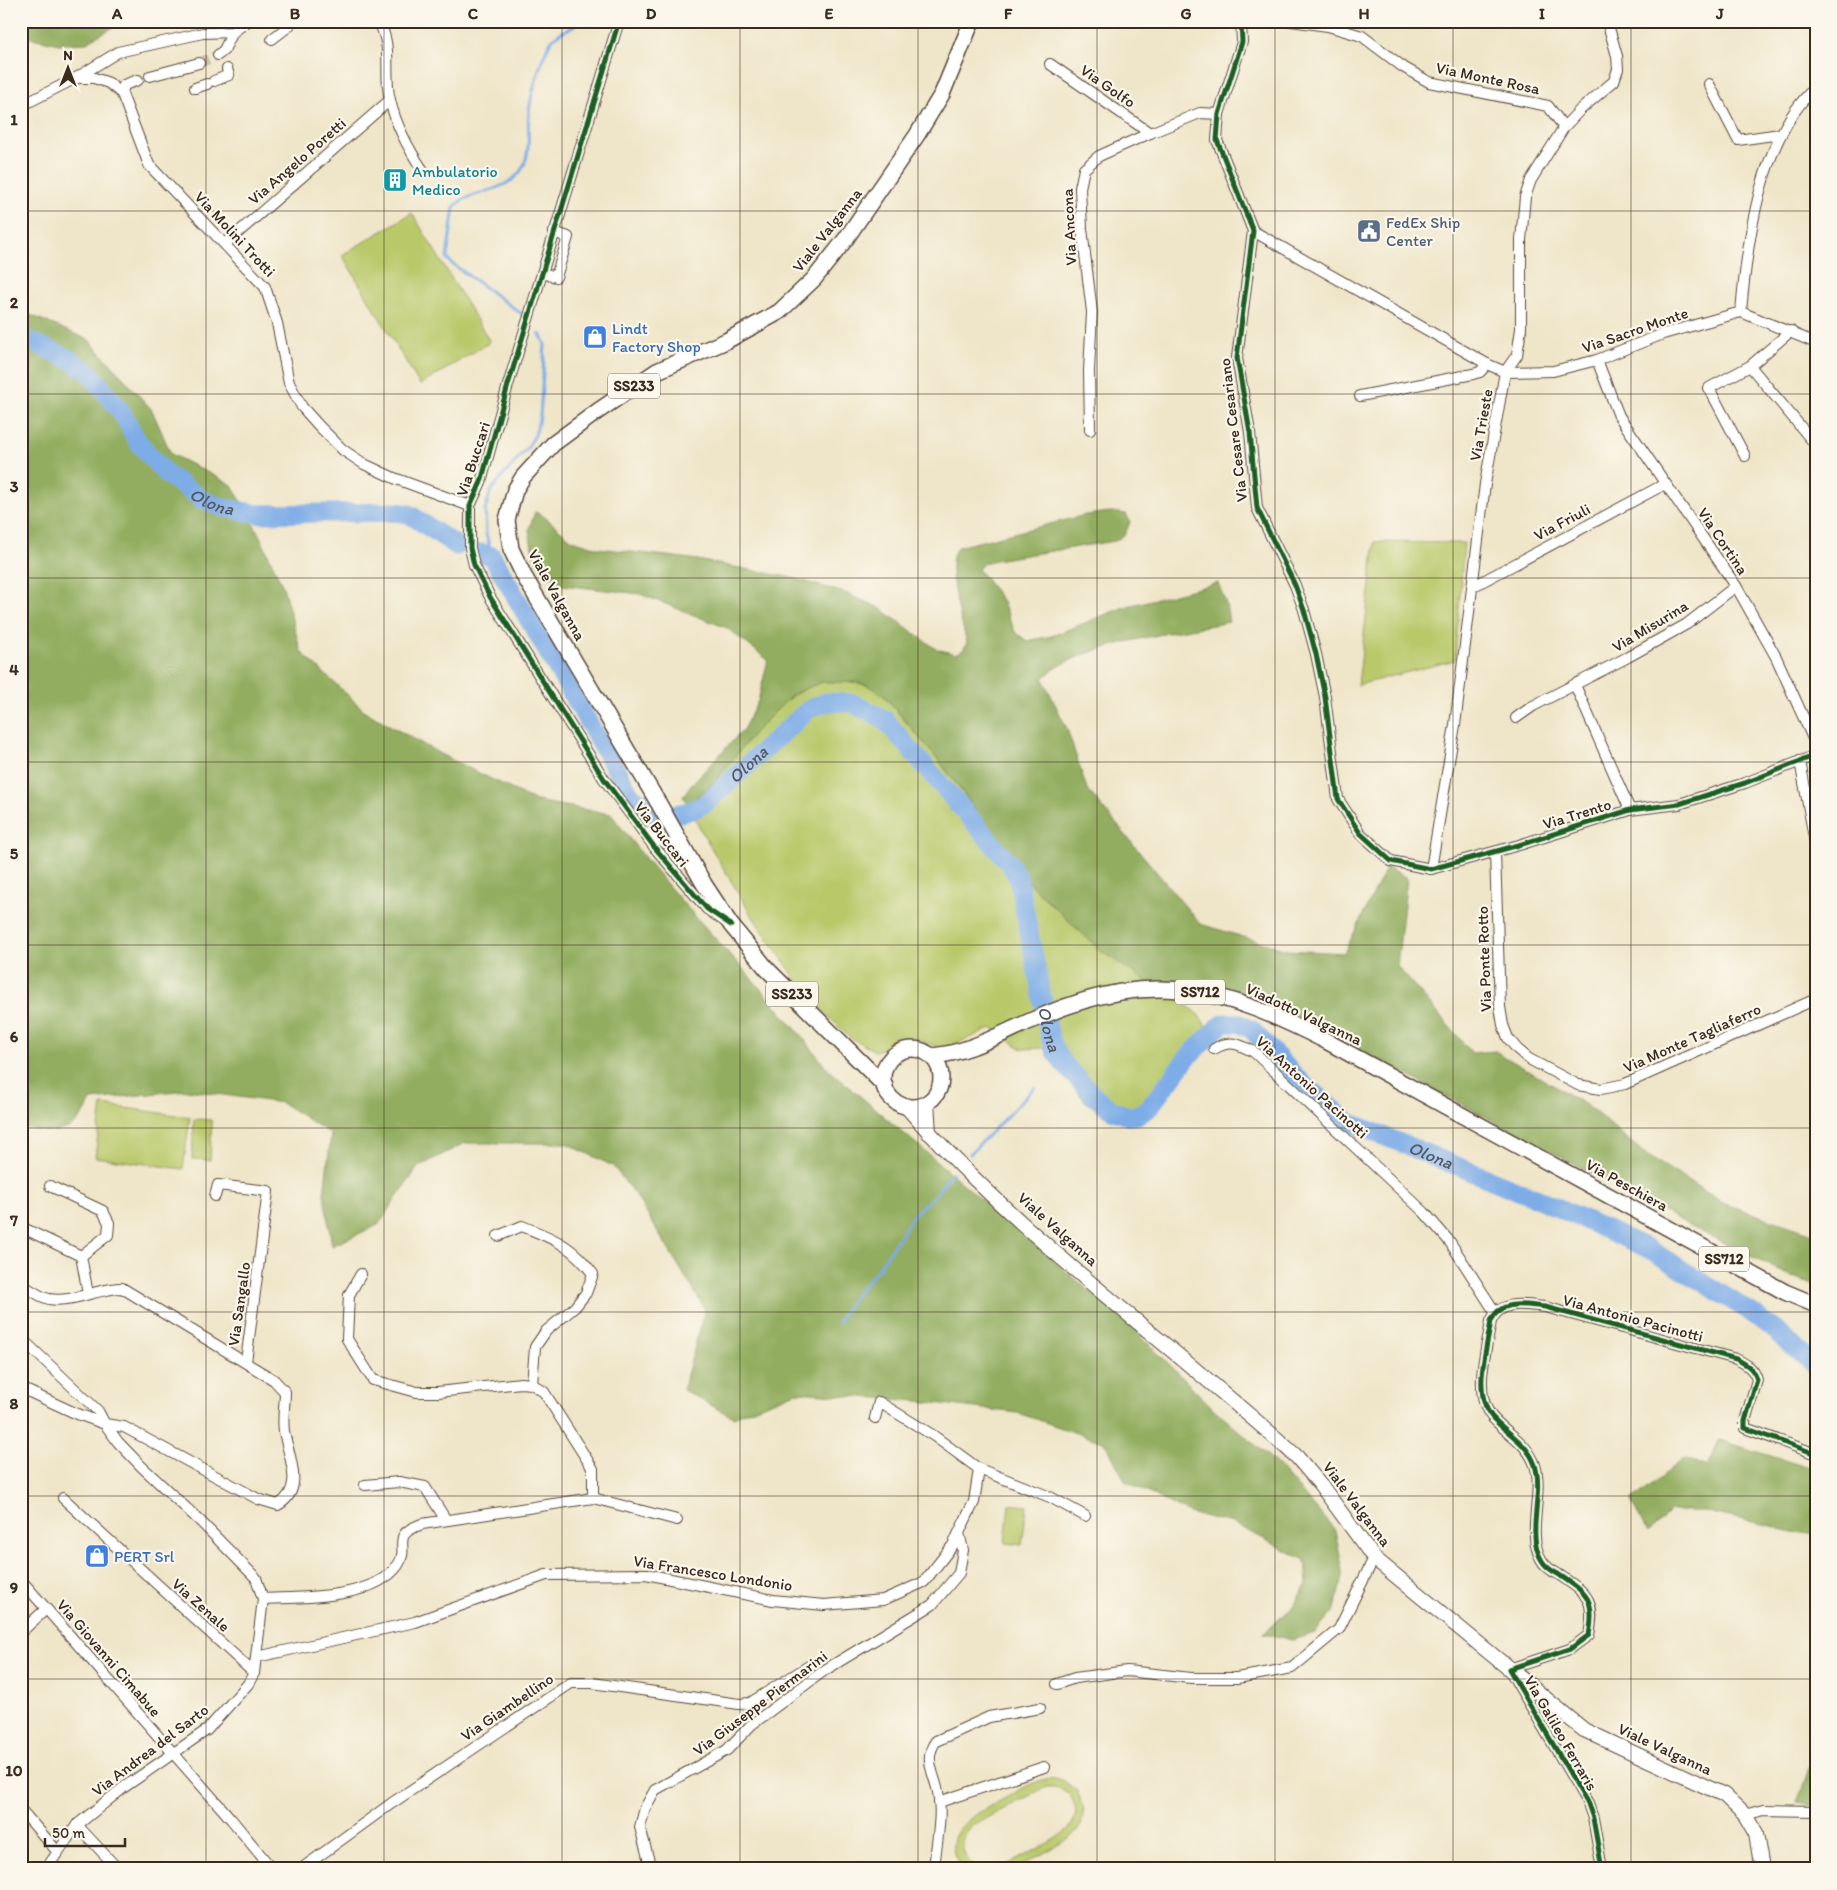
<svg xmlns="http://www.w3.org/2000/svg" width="1837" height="1890" viewBox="0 0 1837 1890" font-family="Itim,sans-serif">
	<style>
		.green { fill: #b9c96b; stroke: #7a7a44 }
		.forest { fill: #92ad5f; stroke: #666c3e }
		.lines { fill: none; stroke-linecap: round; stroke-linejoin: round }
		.stream { stroke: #7dace7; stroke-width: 3 }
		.river { stroke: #7dace7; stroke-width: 19 }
		.street-tunnel { stroke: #cbc0a6; stroke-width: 10; stroke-dasharray: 10 5; stroke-linecap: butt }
		.street-casing { stroke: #564638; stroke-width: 12 }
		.secondary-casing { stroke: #564638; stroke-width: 16 }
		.primary-casing { stroke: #564638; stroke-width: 18 }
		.street { stroke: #fff; stroke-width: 10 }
		.secondary { stroke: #fff; stroke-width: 14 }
		.primary { stroke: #fff; stroke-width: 15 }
		.cycleway-casing { stroke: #fbf7ec; stroke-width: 8 }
		.cycleway { stroke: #1b5e20; stroke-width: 5 }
		.grid { fill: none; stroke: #3b2a1e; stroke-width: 1; stroke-opacity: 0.55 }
		.labels { text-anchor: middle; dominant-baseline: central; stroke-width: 4.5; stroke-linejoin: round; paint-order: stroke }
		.shield { fill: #fbf7ec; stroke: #75685c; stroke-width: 1 }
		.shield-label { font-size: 15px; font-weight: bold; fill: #3b2a1e }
		.street-label { font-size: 16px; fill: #3b2a1e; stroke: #fbf7ec }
		.culture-label { font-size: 16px; fill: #0d838f; stroke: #fbf7ec; text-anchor: start }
		.service-label { font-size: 16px; fill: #4e5e75; stroke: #fbf7ec; text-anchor: start }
		.shop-label { font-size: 16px; fill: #366cbe; stroke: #fbf7ec; text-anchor: start }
		.water-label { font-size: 18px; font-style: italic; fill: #525864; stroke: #fbf7ec }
		.neatline { fill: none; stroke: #3b2a1e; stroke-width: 2 }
		.grid-label { font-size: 16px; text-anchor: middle; font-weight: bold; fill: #3b2a1e }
	</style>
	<rect width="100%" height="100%" fill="#fbf7ec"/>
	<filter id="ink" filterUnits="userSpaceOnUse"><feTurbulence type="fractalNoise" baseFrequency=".02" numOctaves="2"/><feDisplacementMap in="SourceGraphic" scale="10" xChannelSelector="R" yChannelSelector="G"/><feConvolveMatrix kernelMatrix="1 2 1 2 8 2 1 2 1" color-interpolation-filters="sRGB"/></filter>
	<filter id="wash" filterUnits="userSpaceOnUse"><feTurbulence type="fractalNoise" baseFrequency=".0096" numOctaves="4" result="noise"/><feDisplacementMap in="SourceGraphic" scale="20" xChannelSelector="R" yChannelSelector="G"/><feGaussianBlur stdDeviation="1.12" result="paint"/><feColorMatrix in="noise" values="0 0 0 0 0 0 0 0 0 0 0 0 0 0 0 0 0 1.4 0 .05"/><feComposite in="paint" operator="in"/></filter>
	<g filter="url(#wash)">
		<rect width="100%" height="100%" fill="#efe5c8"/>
		<g class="green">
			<polygon points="412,213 490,342 420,385 342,255"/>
			<polygon points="1375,542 1464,543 1455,660 1358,685"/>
			<path d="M822,682C843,680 862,681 880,691L940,762L1033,887L1101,951L1195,1011L1218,1041L1196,1060L1159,1103L1125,1124L1086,1102L1043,1048L1022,1049L992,1028L944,1049L913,1038L875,1051L849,1037L808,996L750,913L699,827L688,804C700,794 713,785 722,773C750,737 777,696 822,682Z"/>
			<polygon points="102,1105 190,1117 183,1169 95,1157"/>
			<polygon points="194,1119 212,1120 210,1160 192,1159"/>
			<polygon points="1009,1504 1027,1506 1022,1545 1005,1543"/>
			<path d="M1054,1778L1063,1780L1077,1791L1084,1808L1081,1826L1069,1839L1015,1869H998C1013,1862 1058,1840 1069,1828C1076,1820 1078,1809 1072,1799C1067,1789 1057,1786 1046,1787L971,1826C958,1841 961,1859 978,1869H964C931,1834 979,1812 1004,1799C1020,1790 1035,1779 1054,1778Z"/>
		</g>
		<g class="forest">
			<polygon points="21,21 124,21 85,43 59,44 28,37 21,43"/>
			<path d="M21,311L89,340L152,410L171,454L232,485L258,532L283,587L301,652L366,712L442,755L536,801L611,814C676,904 760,980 827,1068L1134,1329L1216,1411L1276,1463L1335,1530L1343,1571L1335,1610L1315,1633L1292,1640L1263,1633L1291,1609L1307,1584L1305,1560L1233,1523L1189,1513L1125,1481L1106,1444L1103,1442L1018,1413L918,1401L796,1392L733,1417L683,1390L705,1309L636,1196L613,1166L566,1143H465L418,1167L378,1225L332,1246L324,1194L331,1134L282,1103L188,1090L91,1100C76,1135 55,1136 21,1126Z"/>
			<path d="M535,512L542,515L572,540L598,548L692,559L793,578L845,593L880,608L936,649L956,654L963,650L967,643C962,622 942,562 958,547L1086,515L1111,512L1126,514L1130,522L1125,534L1115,541L995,560L984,563L978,569L1002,600L1015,632L1027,641L1052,636L1124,607L1218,583L1226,604L1229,622C1184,631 1072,645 1043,679L1067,729L1087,789L1200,924L1287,950L1344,953L1387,867L1407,878L1397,966L1472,1053L1495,1051L1588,1106L1645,1154L1725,1204L1816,1235V1286L1788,1275L1704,1233L1266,1000L1199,982L1146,981L1101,951L1033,887L1001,848L968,799L940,762L886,698L869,685L855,682H822L793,694L754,733L715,781L688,804L683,797L689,787L743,730L758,701L768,660L727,628L640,594L562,585L541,567L533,554L529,529Z"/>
			<polygon points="1719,1440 1816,1470 1816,1536 1703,1511 1670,1511 1648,1532 1631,1501 1685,1458 1707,1467"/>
			<polygon points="1809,1768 1816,1768 1816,1806 1797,1803"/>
		</g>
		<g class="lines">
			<g class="stream">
				<path d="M522,314L451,263L447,258L454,207C470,189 502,195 520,172C532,156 527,131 529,112C531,95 541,58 550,43C556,32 572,29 581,21"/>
				<polyline points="492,556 486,534 485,510 491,490 528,447 535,435 540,416 545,344 540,334"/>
				<polyline points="970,1154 1035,1087"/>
				<polyline points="838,1322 852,1299 878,1269 915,1213 934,1196 952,1173"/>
			</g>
			<g class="river">
				<path id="s1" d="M21,337L67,358L89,372L122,413L138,442L166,474L203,500L221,507L258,514L396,512L409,514L457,546"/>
				<path id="s2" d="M481,553L492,556L630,794L654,814C673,816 690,813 706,803L809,709L826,702L852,703L884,719L1009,863L1018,877L1050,1037L1055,1051L1064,1064L1096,1098L1112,1110L1128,1116L1138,1115L1148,1109L1187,1058L1216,1029L1225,1023H1239L1251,1029L1302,1083L1349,1122L1543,1201L1649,1249L1749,1311L1776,1331L1816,1367"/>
			</g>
		</g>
	</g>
	<g filter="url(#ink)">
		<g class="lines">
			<polyline class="street-tunnel" points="199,63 218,55"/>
			<defs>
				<g id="street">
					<path d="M378,21C394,46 383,73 390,100C396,126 409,150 424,172"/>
					<polyline points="619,21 508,385 481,482 470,506 470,548 474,565 490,597 604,779 655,848 707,909 726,922"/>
					<polyline points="1241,21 1242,42 1219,114 1217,140 1253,231 1237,358 1250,432 1257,508 1295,585 1304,610 1316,654 1325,697 1338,799 1360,833 1391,861 1431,869 1519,845 1630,810 1679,804 1745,783 1816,755"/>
					<polyline points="1291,21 1328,26 1362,36 1403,67 1429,82 1548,106 1564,127"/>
					<polyline points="272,39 289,26 286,21"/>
					<polyline points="218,55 224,50 233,32"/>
					<polyline points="1050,64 1150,133"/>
					<polyline points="150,76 199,63"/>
					<polyline points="76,78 94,78 109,83 122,94 149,165 265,287 277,323 289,383 302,407 319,426 343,450 364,464 394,478 470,506"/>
					<polyline points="214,81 229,75 227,69"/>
					<polyline points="1709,84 1738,140 1780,134"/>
					<polyline points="195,88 207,84"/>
					<polyline points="122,94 124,85 138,80"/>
					<polyline points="21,106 76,78 118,52 203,33 233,32 248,21"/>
					<polyline points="1253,231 1487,364 1505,372 1553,371 1597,360 1663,334 1741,312 1816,343"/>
					<polyline points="225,244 390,100"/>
					<polyline points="542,273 556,277 568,237 554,232"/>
					<path d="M1741,312C1747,242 1760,137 1816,87"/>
					<polyline points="1597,360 1619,416 1736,586 1776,657 1816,745"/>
					<polyline points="1750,366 1815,444"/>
					<polyline points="1360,396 1473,374 1480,372 1487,364"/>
					<polyline points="1090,430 1089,371 1092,312 1082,229 1080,188 1084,169 1099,156 1150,133 1200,113 1219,114"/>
					<polyline points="1745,456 1709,388 1750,366 1791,331"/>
					<polyline points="1472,587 1665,484"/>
					<polyline points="1575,685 1630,810"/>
					<polyline points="1516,718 1533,706 1628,657 1687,624 1736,586"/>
					<polyline points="1800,761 1816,848"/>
					<polyline points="646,833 684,852"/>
					<polyline points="1495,852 1500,1007 1503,1025 1508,1038 1517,1049 1529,1059 1578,1085 1601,1089 1625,1084 1816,999"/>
					<polyline points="1431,869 1455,725 1485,484 1505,372 1517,355 1521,329 1521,240 1525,197 1531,180 1564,127 1580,110 1614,81 1618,69 1617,56 1607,21"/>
					<path d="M1214,1049C1230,1039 1239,1044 1254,1052L1424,1212L1450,1242L1495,1312"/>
					<polyline points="50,1186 103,1211 109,1223 108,1235 81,1256"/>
					<polyline points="215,1196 218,1185 268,1191 246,1362"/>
					<polyline points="21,1227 81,1256 88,1294"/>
					<path d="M498,1236L522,1226C554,1239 572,1245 593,1274L586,1293L575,1307L546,1331L535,1347L532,1384"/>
					<polyline points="361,1274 349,1295 347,1339 373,1380 417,1392 438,1392 521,1383 532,1384 544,1392 593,1469 593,1498"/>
					<path d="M21,1284C29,1289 40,1297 49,1299C74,1303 98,1288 122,1288L274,1380L285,1392C285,1404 282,1419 284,1431C288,1456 306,1489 278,1505L258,1499L124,1427L105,1424L98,1411L21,1338"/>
					<polyline points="21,1388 75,1413 105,1424 118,1442 141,1466 200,1521 256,1578 263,1599 254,1673 248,1684 207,1730 123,1788 77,1825 46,1869"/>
					<polyline points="979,1469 1050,1497 1085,1516"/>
					<polyline points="365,1485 399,1482 425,1487 446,1520"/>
					<polyline points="63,1498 254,1673"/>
					<polyline points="21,1580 231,1819 272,1869"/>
					<path d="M263,1599C301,1597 373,1600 398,1565C411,1546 388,1536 422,1524L593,1498L677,1520"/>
					<polyline points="21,1632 46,1609"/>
					<polyline points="257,1657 415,1622 546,1575 646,1574 773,1600 824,1605 883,1600 924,1582 953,1545 974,1502 979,1469 934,1436 879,1402 875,1418"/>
					<polyline points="1057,1684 1075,1678 1127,1671 1191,1678 1237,1678 1292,1668 1339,1629 1374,1558"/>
					<polyline points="939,1802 1044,1767"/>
					<polyline points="21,1810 57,1851"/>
					<polyline points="1745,1815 1764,1810 1816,1811"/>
					<polyline points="77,1825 118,1869"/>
					<polyline points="301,1869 392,1803 571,1683 592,1683 739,1704 750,1703 812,1664"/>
					<polyline points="651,1869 640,1827 645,1808 655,1790 727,1750 751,1725 825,1670 932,1605 959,1573 963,1550 959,1533"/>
					<path d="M934,1869C936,1845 943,1815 938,1792C934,1773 923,1758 936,1741L989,1717L1040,1708"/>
					<path d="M1602,1869L1593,1818L1588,1804L1509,1669L1570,1649L1589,1635C1596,1598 1587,1594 1558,1574C1552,1571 1544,1565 1541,1559C1526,1533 1544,1493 1535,1465C1527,1442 1507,1434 1492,1417C1472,1393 1487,1349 1491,1321C1501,1299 1524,1305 1545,1307L1736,1359C1746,1364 1754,1368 1757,1380L1745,1421V1428L1816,1454"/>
				</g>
				<g id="secondary">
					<polyline points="927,1102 929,1133"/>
					<path d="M905,1105C1019,1238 1168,1340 1297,1457L1320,1484L1374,1558L1584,1730L1724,1795L1745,1815L1756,1834L1762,1869"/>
				</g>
				<g id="primary">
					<circle cx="912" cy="1078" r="29"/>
					<path d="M932,1056C971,1053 1005,1031 1042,1016C1156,968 1222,988 1328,1042L1785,1292L1816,1305"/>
					<polyline points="885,1086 767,969 731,925 704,884 659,804 524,576 511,549 507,520 515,490 523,477 553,444 598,411 657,371 726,341 779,312 814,279 845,240 917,135 942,94 972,21"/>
				</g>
			</defs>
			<use href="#street" class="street-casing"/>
			<use href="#secondary" class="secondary-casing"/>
			<use href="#primary" class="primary-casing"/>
			<use href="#street" class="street"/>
			<use href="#secondary" class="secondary"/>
			<use href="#primary" class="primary"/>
			<defs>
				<g id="cycleway">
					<polyline points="619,21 508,385 481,482 470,506 470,548 474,565 490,597 604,779 655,848 707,909 731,925"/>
					<polyline points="1241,21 1242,42 1219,114 1217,140 1253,231 1237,358 1250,432 1257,508 1295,585 1304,610 1316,654 1325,697 1338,799 1360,833 1391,861 1431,869 1519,845 1630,810 1679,804 1745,783 1816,755"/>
					<path d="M1602,1869L1593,1818L1588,1804L1509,1669L1570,1649L1589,1635C1596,1598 1587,1594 1558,1574C1552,1571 1544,1565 1541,1559C1526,1533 1544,1493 1535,1465C1527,1442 1507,1434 1492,1417C1472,1393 1487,1349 1491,1321C1501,1299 1524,1305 1545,1307L1736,1359C1746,1364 1754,1368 1757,1380L1745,1421V1428L1816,1454"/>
				</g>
			</defs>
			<use href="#cycleway" class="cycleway-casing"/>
			<use href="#cycleway" class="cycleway"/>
		</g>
	</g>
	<path class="grid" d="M206,21V1869M384,21V1869M562,21V1869M740,21V1869M918,21V1869M1097,21V1869M1275,21V1869M1453,21V1869M1631,21V1869M21,211H1816M21,394H1816M21,578H1816M21,762H1816M21,945H1816M21,1128H1816M21,1312H1816M21,1496H1816M21,1679H1816"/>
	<defs>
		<symbol id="building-square" viewBox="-11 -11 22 22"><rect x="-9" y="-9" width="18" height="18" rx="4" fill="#0f9aa8" stroke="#fbf7ec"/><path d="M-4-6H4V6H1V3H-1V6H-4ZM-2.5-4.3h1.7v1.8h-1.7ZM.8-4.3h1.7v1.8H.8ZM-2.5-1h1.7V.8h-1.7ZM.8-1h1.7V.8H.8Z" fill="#fff"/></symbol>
		<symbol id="civic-square" viewBox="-11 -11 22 22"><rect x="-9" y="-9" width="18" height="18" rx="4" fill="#5c6f8a" stroke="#fbf7ec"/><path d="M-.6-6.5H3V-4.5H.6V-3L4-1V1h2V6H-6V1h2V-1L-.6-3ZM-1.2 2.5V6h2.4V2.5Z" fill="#fff"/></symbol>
		<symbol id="shop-square" viewBox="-11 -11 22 22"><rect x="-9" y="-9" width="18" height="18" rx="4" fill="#3f7fe0" stroke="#fbf7ec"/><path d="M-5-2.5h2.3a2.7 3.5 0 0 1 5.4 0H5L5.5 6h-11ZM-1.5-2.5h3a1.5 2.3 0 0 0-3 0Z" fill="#fff"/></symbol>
	</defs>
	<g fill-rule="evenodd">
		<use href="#building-square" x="381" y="166" width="28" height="28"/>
		<use href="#civic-square" x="1355" y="217" width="28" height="28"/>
		<use href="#shop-square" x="581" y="323" width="28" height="28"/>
		<use href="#shop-square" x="83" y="1542" width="28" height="28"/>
	</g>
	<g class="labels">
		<g class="shield">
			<rect x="608" y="373.5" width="52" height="25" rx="4"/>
			<rect x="1175" y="979.5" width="50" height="25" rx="4"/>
			<rect x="766" y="981.5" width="52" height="25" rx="4"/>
			<rect x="1699" y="1246.5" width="50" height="25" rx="4"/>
		</g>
		<g class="shield-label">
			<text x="634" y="386">SS233</text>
			<text x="1200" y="992">SS712</text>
			<text x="792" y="994">SS233</text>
			<text x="1724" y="1259">SS712</text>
		</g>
		<g class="street-label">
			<text transform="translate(1488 78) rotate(12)">Via Monte Rosa</text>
			<text transform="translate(1108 86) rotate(35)">Via Golfo</text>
			<text transform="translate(297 161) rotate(-41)">Via Angelo Poretti</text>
			<text transform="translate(1069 227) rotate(-93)">Via Ancona</text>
			<text transform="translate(827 230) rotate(-52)">Viale Valganna</text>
			<text transform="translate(235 234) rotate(47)">Via Molini Trotti</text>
			<text transform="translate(1635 330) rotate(-19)">Via Sacro Monte</text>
			<text transform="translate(1481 425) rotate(-80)">Via Trieste</text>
			<text transform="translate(1233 430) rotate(-97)">Via Cesare Cesariano</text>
			<text transform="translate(473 459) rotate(-72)">Via Buccari</text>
			<text transform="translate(1562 522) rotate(-28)">Via Friuli</text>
			<text transform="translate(1723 541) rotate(56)">Via Cortina</text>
			<text transform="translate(557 595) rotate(61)">Viale Valganna</text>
			<text transform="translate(1650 626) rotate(-31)">Via Misurina</text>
			<text transform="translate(1577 814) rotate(-17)">Via Trento</text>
			<text transform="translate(662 834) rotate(52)">Via Buccari</text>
			<text transform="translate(1484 959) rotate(-92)">Via Ponte Rotto</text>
			<text transform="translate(1304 1014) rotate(25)">Viadotto Valganna</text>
			<text transform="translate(1692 1038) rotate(-24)">Via Monte Tagliaferro</text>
			<text transform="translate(1312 1087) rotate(42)">Via Antonio Pacinotti</text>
			<text transform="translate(1627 1185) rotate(29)">Via Peschiera</text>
			<text transform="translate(1058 1229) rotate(42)">Viale Valganna</text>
			<text transform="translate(239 1304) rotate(-82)">Via Sangallo</text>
			<text transform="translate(1633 1318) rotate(15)">Via Antonio Pacinotti</text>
			<text transform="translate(1357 1504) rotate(53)">Viale Valganna</text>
			<text transform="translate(713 1573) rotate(9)">Via Francesco Londonio</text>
			<text transform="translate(201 1605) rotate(42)">Via Zenale</text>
			<text transform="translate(109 1658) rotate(49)">Via Giovanni Cimabue</text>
			<text transform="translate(760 1703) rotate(-37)">Via Giuseppe Piermarini</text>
			<text transform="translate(507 1707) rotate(-34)">Via Giambellino</text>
			<text transform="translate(1561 1733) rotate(60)">Via Galileo Ferraris</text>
			<text transform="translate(1665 1749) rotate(25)">Viale Valganna</text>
			<text transform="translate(150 1750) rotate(-37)">Via Andrea del Sarto</text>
		</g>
		<g class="culture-label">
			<text x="412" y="171">Ambulatorio<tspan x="412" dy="18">Medico</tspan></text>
		</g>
		<g class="service-label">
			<text x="1386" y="222">FedEx Ship<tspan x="1386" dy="18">Center</tspan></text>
		</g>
		<g class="shop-label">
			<text x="612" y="328">Lindt<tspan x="612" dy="18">Factory Shop</tspan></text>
			<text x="114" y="1556">PERT Srl</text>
		</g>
		<g class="water-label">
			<text stroke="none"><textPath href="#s1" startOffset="259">Olona</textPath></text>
			<text stroke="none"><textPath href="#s2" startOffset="429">Olona</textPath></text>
			<text stroke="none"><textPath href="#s2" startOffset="954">Olona</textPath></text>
			<text stroke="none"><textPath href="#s2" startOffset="1465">Olona</textPath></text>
		</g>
	</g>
	<rect width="1837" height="1890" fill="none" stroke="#fbf7ec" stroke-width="55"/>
	<g transform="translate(68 68)" stroke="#fbf7ec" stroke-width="4" paint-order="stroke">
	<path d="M0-4L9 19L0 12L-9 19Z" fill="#3b2a1e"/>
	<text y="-8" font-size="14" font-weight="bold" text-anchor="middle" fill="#3b2a1e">N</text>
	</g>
	<path d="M45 1838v8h80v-8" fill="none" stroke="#3b2a1e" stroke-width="2.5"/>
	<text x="52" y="1838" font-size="15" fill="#3b2a1e" stroke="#fbf7ec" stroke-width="4" paint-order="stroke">50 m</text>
	<rect x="28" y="28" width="1782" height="1834" class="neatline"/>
	<g class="grid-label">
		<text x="117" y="19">A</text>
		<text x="295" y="19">B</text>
		<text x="473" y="19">C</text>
		<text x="651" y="19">D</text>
		<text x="829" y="19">E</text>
		<text x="1008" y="19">F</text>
		<text x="1186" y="19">G</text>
		<text x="1364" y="19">H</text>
		<text x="1542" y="19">I</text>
		<text x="1720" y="19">J</text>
		<text x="14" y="125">1</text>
		<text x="14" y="308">2</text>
		<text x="14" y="492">3</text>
		<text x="14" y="675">4</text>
		<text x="14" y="859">5</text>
		<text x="14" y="1042">6</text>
		<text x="14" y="1226">7</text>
		<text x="14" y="1409">8</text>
		<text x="14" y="1593">9</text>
		<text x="14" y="1776">10</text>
	</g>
</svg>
